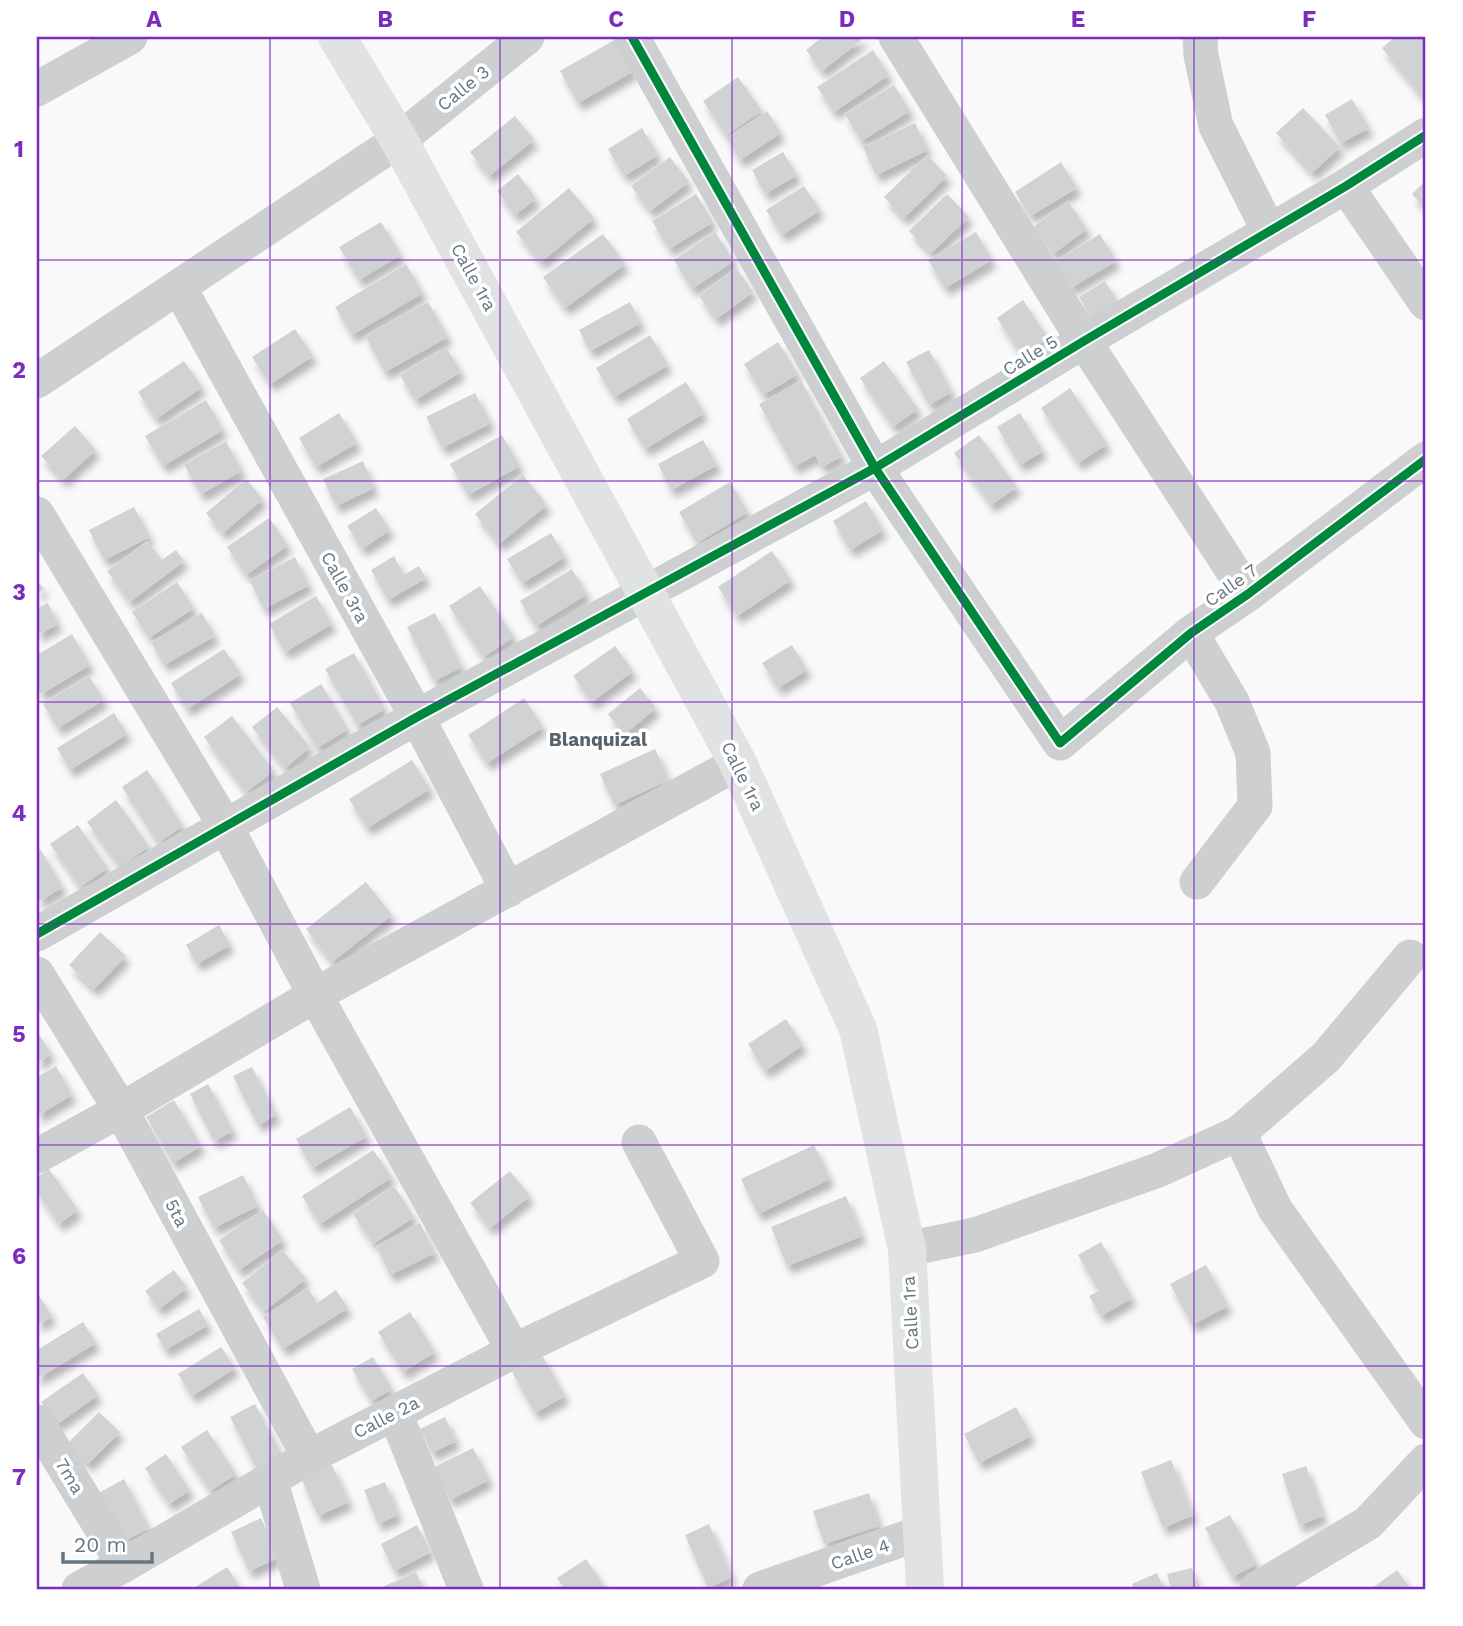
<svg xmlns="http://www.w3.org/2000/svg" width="1463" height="1626" viewBox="0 0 1463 1626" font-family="'Work Sans',sans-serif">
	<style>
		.building { fill: #d0d2d3; filter: url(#shadow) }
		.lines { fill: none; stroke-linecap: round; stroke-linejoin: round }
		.minor { stroke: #cecfd0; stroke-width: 35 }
		.major { stroke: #e1e2e2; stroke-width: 38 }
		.cycleway-casing { stroke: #fff; stroke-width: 13 }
		.cycleway { stroke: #00873e; stroke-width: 9 }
		.grid { fill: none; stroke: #7b2cbf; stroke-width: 2; stroke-opacity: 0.55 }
		.labels { text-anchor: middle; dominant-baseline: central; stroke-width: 7; stroke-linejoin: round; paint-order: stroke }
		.street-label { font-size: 18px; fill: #657683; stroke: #fff }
		.neighbourhood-label { font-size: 19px; font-weight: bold; fill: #57646e; stroke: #fff }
		.neatline { fill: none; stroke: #7b2cbf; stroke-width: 2.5 }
		.grid-label { font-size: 23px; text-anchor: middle; font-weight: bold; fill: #7b2cbf }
	</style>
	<defs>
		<filter id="shadow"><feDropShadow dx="4.5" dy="8" stdDeviation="3.5" flood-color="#0004"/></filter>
	</defs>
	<rect width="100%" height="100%" fill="#f9f9f9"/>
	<g class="building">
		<polygon points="822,37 865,37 822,71 806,50"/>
		<polygon points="1395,37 1421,37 1426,43 1426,101 1382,48"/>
		<polygon points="616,39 634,71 578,103 560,71"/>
		<polygon points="873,50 889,75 834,112 817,87"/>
		<polygon points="738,77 762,111 726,135 703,101"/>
		<polygon points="894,85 910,111 861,141 845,114"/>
		<polygon points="1352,99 1369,128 1341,143 1325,115"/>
		<polygon points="1303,108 1340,147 1312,173 1276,133"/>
		<polygon points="767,111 781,133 740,160 726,138"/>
		<polygon points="515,116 534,140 489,176 470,152"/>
		<polygon points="915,123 928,150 876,175 863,147"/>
		<polygon points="642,128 658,155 624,176 608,149"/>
		<polygon points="783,152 797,175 765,194 752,170"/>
		<polygon points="927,155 947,176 904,218 884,197"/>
		<polygon points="670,157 689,182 650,211 631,186"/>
		<polygon points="1061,162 1077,188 1030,216 1015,192"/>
		<polygon points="518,174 536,199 515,215 497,191"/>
		<polygon points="1426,180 1426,209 1412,194"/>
		<polygon points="804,186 820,210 782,235 766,210"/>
		<polygon points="569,188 594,218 541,262 516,232"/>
		<polygon points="696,194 713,222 669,249 652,221"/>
		<polygon points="947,194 969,217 931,253 909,231"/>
		<polygon points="1068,201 1087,229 1053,254 1033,227"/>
		<polygon points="381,222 401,255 359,280 339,247"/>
		<polygon points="715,232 734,261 692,289 674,260"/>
		<polygon points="976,232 992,260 945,288 928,260"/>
		<polygon points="603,234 625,264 565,308 543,277"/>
		<polygon points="1100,234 1116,261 1071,288 1055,262"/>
		<polygon points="406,264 423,293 352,335 335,307"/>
		<polygon points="736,268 753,292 716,319 699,296"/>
		<polygon points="1105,281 1120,305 1093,321 1079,297"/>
		<polygon points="1023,300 1048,338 1022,356 997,318"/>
		<polygon points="428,302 448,337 385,372 365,336"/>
		<polygon points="630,302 641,323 590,351 579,330"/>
		<polygon points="295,329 313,356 270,384 252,357"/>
		<polygon points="650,335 668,365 614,397 596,368"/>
		<polygon points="778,342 798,374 763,395 744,364"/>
		<polygon points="446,347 461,372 415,400 400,375"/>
		<polygon points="929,350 952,392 929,405 906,362"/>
		<polygon points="184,361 202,387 156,419 138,392"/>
		<polygon points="884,361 918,409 893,427 860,378"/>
		<polygon points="801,381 842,456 822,467 815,455 794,467 759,404"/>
		<polygon points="686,382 704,413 645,449 627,419"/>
		<polygon points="1070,388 1107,444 1078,463 1041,408"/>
		<polygon points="475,393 491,423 442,448 426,417"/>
		<polygon points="206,400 223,430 163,466 145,436"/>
		<polygon points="339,413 357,443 316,467 299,438"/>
		<polygon points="1020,413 1043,451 1020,465 997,427"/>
		<polygon points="75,426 96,450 63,480 41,456"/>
		<polygon points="502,435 520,466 468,495 450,464"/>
		<polygon points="979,435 1017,487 991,505 954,453"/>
		<polygon points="703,440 717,465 671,490 658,464"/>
		<polygon points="226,441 242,471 201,494 184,465"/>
		<polygon points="363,461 374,488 336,506 323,479"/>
		<polygon points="523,475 547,505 499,544 475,514"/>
		<polygon points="246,479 263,499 223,533 206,513"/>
		<polygon points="730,482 748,512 697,543 679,512"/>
		<polygon points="866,501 883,530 850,550 833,521"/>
		<polygon points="134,507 150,537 104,560 89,530"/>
		<polygon points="376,508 390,530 362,549 347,526"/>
		<polygon points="269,518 288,545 246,575 227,547"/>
		<polygon points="551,533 565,557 522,583 507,559"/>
		<polygon points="147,541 162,560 176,550 184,561 130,602 107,571"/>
		<polygon points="772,551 791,580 737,616 718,587"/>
		<polygon points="394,556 404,575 419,566 426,578 388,600 371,570"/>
		<polygon points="295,557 309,585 264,609 250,581"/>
		<polygon points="572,569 587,594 536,626 520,601"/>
		<polygon points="37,580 44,589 37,594"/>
		<polygon points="177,582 194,608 149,638 132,612"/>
		<polygon points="480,586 514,637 483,657 449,606"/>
		<polygon points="316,596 332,624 285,652 269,624"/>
		<polygon points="48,603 58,624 37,635 37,608"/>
		<polygon points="202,613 215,636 164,665 151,642"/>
		<polygon points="435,613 462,667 434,681 407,627"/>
		<polygon points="72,634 90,665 41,694 37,686 37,655"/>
		<polygon points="792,645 807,670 778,688 762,663"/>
		<polygon points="615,646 633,671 592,702 573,676"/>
		<polygon points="224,649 241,674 187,709 171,683"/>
		<polygon points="354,653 385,709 357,725 325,669"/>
		<polygon points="89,676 104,700 58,728 43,704"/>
		<polygon points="321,684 348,729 317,748 290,703"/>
		<polygon points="640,688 656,708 624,735 608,714"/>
		<polygon points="524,698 543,727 487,763 468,735"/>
		<polygon points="277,707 310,747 285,768 252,727"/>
		<polygon points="114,713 127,734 70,770 57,748"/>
		<polygon points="232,716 274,771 246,792 204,737"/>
		<polygon points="655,749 669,780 614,805 600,774"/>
		<polygon points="412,760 430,789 367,828 349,799"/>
		<polygon points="147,770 183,826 158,843 122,787"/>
		<polygon points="116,800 149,846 120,867 87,822"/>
		<polygon points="78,825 108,868 80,887 50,844"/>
		<polygon points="40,849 63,887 38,902 37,851"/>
		<polygon points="366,882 392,915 332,962 306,929"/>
		<polygon points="219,925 230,945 197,964 186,945"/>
		<polygon points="100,932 126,956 94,989 69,965"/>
		<polygon points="786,1019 803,1045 765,1071 748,1044"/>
		<polygon points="37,1031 51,1054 37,1063"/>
		<polygon points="56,1066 72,1095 37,1116 37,1077"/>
		<polygon points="252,1067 276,1115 258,1125 233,1076"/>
		<polygon points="208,1084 233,1131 214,1141 190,1094"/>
		<polygon points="174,1100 201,1146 173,1163 146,1117"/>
		<polygon points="350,1107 367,1136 312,1168 296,1139"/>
		<polygon points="814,1145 830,1179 758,1214 741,1179"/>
		<polygon points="373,1150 392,1177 320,1224 302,1196"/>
		<polygon points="49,1169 78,1210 59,1224 37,1192 37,1177"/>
		<polygon points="510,1171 530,1196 490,1228 470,1203"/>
		<polygon points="243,1175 258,1206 214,1228 198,1197"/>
		<polygon points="394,1186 414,1217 373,1244 353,1214"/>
		<polygon points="846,1196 862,1236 787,1266 771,1227"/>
		<polygon points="263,1210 283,1240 239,1270 219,1240"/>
		<polygon points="420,1223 435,1253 390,1275 376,1246"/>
		<polygon points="1101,1242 1132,1298 1101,1316 1089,1296 1099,1291 1078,1255"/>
		<polygon points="283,1250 306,1279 264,1311 242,1283"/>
		<polygon points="1206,1265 1228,1306 1192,1325 1170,1284"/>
		<polygon points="174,1270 187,1288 159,1309 145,1291"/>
		<polygon points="308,1288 317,1303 336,1290 348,1308 283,1349 263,1317"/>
		<polygon points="37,1293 52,1316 37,1325"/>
		<polygon points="199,1309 208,1325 165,1350 156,1334"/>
		<polygon points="410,1312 435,1352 403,1372 378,1332"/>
		<polygon points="83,1322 96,1343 37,1379 37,1350"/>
		<polygon points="221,1347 235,1368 192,1396 178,1374"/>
		<polygon points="542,1355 565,1396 535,1413 512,1372"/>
		<polygon points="373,1357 392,1389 371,1401 352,1369"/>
		<polygon points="83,1373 98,1395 56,1425 41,1402"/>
		<polygon points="255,1404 282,1455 256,1468 230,1417"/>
		<polygon points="1016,1407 1031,1436 979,1463 964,1434"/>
		<polygon points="99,1412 120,1432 88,1464 67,1444"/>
		<polygon points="445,1417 456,1441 432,1453 420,1429"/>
		<polygon points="207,1430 236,1474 210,1491 181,1447"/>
		<polygon points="473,1448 489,1480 450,1500 434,1467"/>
		<polygon points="166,1454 190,1490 169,1504 145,1468"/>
		<polygon points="1171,1460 1193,1515 1163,1528 1141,1472"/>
		<polygon points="332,1465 349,1502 318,1516 301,1478"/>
		<polygon points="1306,1466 1323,1516 1299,1525 1282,1474"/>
		<polygon points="124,1479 149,1528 121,1543 95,1495"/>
		<polygon points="385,1482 398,1515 378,1524 364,1490"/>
		<polygon points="869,1493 879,1526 824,1544 813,1511"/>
		<polygon points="1230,1515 1257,1564 1232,1577 1205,1528"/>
		<polygon points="261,1518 278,1558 249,1571 231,1532"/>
		<polygon points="709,1524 732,1577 708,1588 685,1535"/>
		<polygon points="417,1525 431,1552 394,1571 381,1544"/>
		<polygon points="586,1559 606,1589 564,1589 557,1578"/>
		<polygon points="227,1567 241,1589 192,1589"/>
		<polygon points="1192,1568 1197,1589 1171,1589 1167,1574"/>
		<polygon points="1397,1570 1411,1589 1371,1589"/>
		<polygon points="416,1572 424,1589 378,1589"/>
		<polygon points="1157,1573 1164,1589 1134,1589 1132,1584"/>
	</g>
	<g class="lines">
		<g class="minor">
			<polyline points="632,37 875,468 1060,743 1191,633 1248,594 1426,459"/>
			<polyline points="896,37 1084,341 1248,594"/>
			<polyline points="1200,37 1201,55 1216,126 1269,231"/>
			<polyline points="37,89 130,37"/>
			<polyline points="1346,186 1426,303"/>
			<polyline points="179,287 417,717 508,890"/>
			<polyline points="37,381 399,140 527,37"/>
			<polyline points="37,514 226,827 315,995 514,1351"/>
			<polyline points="1191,633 1232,702 1253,753 1255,806 1197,882"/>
			<polyline points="37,934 417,717 875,468 1084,341 1346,186 1426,135"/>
			<polyline points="37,974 121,1110 309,1457"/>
			<polyline points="1239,1133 1275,1209 1426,1422"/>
			<polyline points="37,1156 121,1110 315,995 738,763"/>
			<polyline points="907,1249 975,1235 1158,1170 1239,1133 1326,1057 1410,957"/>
			<polyline points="395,1413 466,1589"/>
			<polyline points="37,1422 124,1565"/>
			<polyline points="270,1480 303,1589"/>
			<polyline points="79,1589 124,1565 309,1457 514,1351 702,1261 639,1142"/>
			<polyline points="760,1589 920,1533"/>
			<polyline points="1257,1589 1368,1523 1426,1461"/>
		</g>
		<polyline class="major" points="337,37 399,140 738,763 858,1029 907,1249 925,1589"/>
		<defs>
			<g id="cycleway">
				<polyline points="632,37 875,468 1060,743 1191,633 1248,594 1426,459"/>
				<polyline points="37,934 417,717 875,468 1084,341 1346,186 1426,135"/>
			</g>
		</defs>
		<use href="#cycleway" class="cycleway-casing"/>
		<use href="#cycleway" class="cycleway"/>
	</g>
	<path class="grid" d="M270,37V1589M500,37V1589M732,37V1589M962,37V1589M1194,37V1589M37,260H1426M37,481H1426M37,702H1426M37,924H1426M37,1145H1426M37,1366H1426"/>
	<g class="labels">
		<g class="street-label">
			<text transform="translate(463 88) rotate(-39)">Calle 3</text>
			<text transform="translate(474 277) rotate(61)">Calle 1ra</text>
			<text transform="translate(1030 355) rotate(-31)">Calle 5</text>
			<text transform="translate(1231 585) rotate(-35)">Calle 7</text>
			<text transform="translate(345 587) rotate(61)">Calle 3ra</text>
			<text transform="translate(743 776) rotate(64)">Calle 1ra</text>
			<text transform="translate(177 1213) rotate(62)">5ta</text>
			<text transform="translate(910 1313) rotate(-93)">Calle 1ra</text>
			<text transform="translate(386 1417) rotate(-27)">Calle 2a</text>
			<text transform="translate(70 1476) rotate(59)">7ma</text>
			<text transform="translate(860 1554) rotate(-19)">Calle 4</text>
		</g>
		<g class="neighbourhood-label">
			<text x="598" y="739">Blanquizal</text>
		</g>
	</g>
	<rect width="1463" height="1626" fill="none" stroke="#ffffff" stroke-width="77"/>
	<path d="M63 1552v10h89v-10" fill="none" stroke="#657683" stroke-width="3.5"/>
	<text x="74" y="1552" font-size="21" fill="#657683" stroke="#ffffff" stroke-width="5" paint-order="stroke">20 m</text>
	<rect x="38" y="38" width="1386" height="1550" class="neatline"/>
	<g class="grid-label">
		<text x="154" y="27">A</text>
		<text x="385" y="27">B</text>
		<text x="616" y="27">C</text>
		<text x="847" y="27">D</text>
		<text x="1078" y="27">E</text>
		<text x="1309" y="27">F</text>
		<text x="19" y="157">1</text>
		<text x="19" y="378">2</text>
		<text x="19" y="600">3</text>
		<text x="19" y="821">4</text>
		<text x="19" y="1042">5</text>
		<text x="19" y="1264">6</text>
		<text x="19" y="1485">7</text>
	</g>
</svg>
